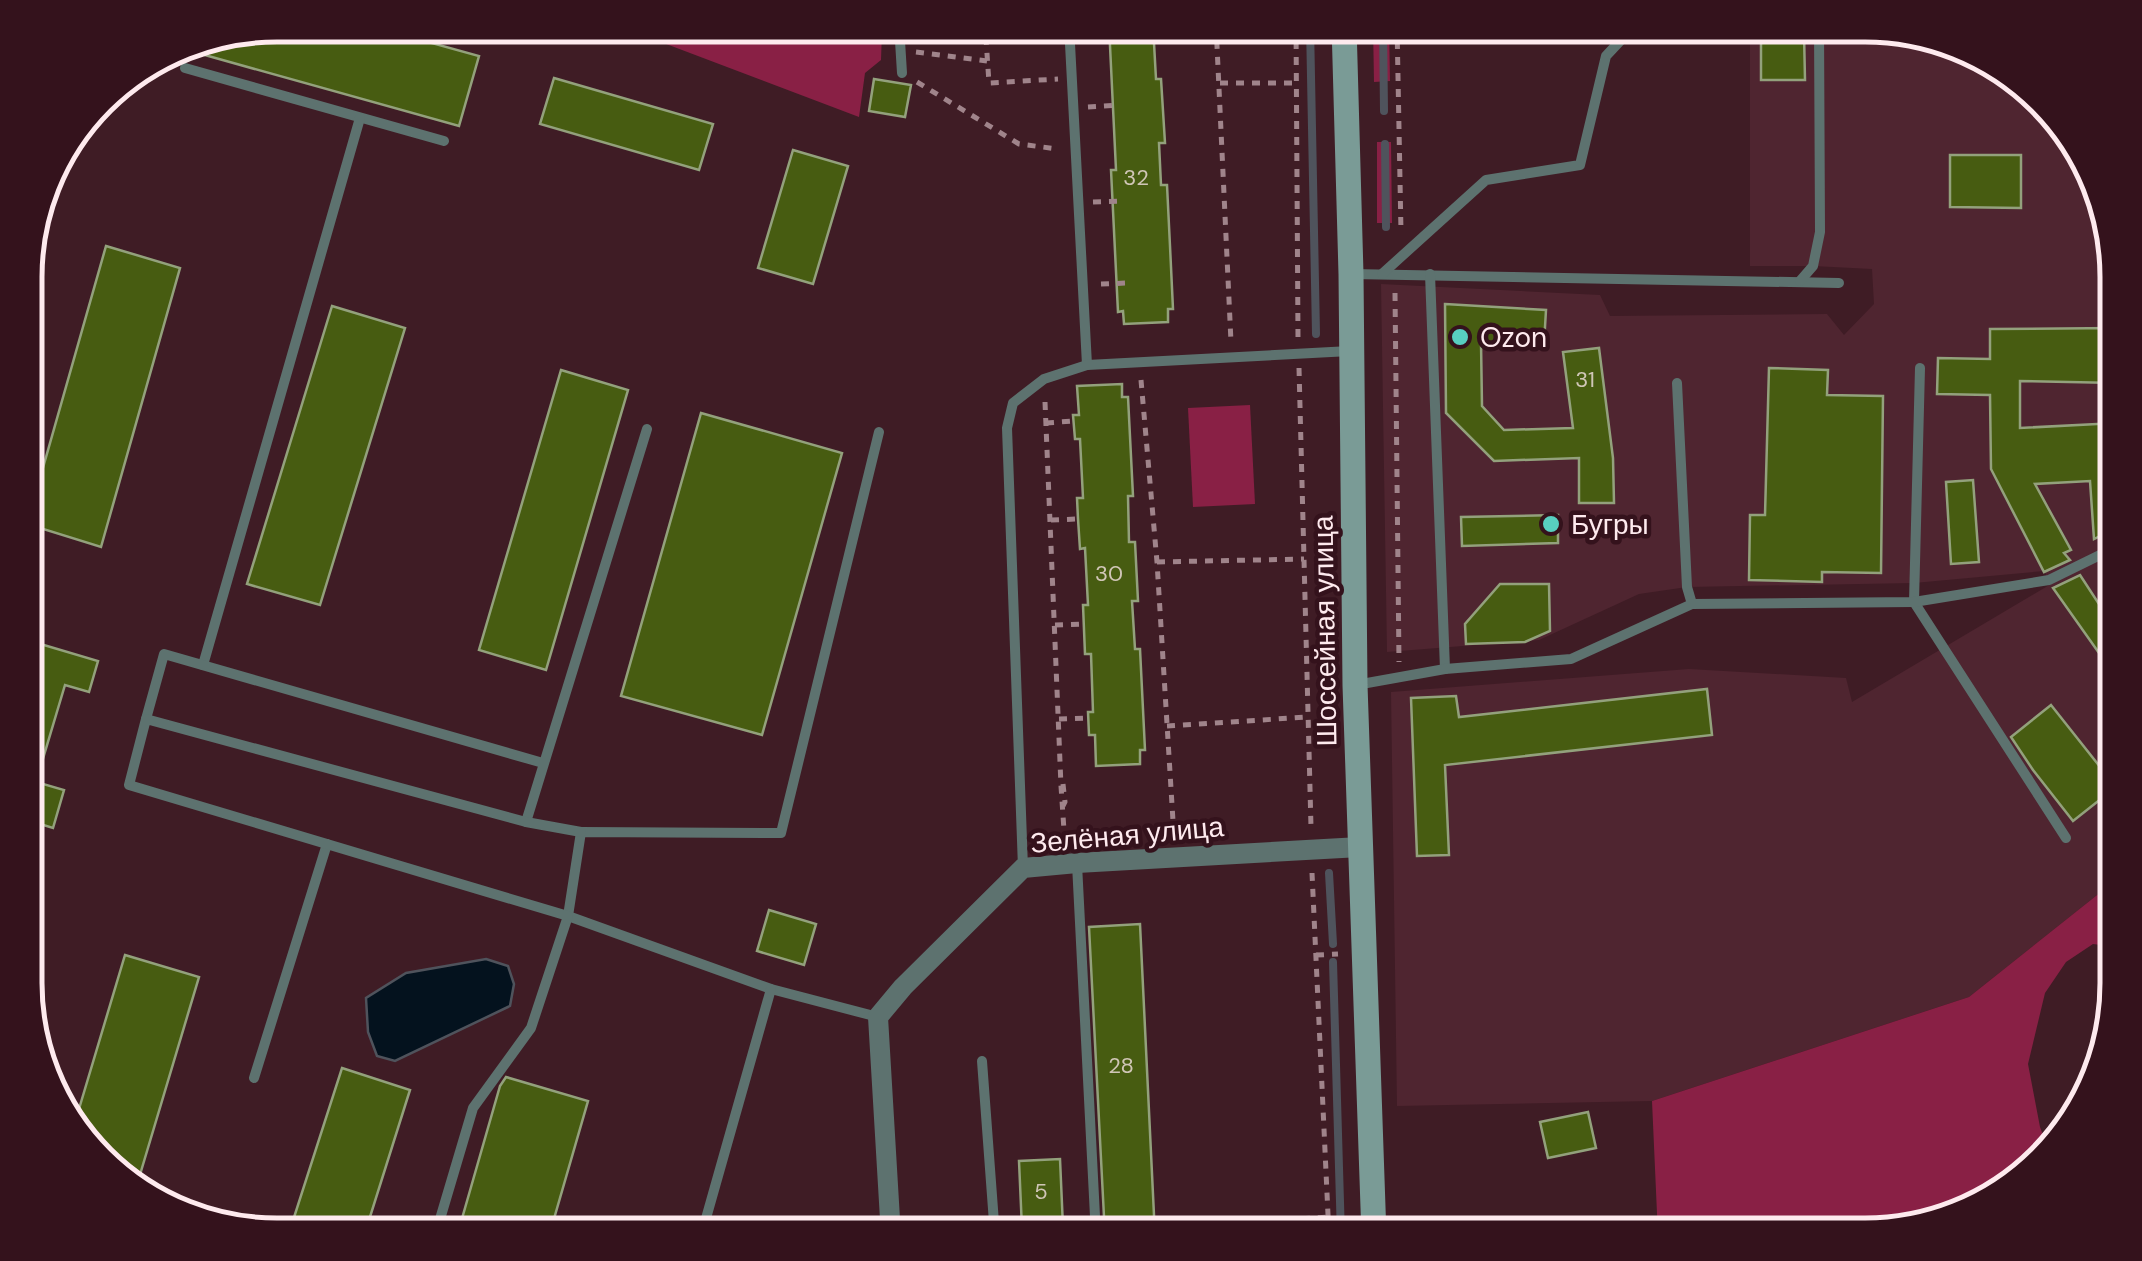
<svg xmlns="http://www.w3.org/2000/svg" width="2142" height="1261" viewBox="0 0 2142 1261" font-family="'DM Sans',sans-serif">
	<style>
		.built { fill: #4f2530 }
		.green { fill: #892045 }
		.water { fill: #04121e; stroke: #4f535c; stroke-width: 2.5 }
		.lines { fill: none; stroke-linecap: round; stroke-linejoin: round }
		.stream { stroke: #4f535c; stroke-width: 8 }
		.building { fill: #475c11; stroke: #93a17c; stroke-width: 2.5 }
		.path { stroke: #a0848b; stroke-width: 5; stroke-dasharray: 8 8; stroke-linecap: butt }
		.service { stroke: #5d726f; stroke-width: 10 }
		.minor { stroke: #5d726f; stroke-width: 20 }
		.secondary { stroke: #7a9b96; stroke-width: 25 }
		.poi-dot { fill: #58cec0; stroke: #34121c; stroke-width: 4 }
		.labels { text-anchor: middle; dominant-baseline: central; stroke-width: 9; stroke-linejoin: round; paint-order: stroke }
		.number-label { font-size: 22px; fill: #d0c6b7 }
		.poi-label { font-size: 28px; fill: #feeaee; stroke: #34121c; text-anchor: start }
		.street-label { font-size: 28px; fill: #feeaee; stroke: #34121c }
		.rim { fill: none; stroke: #feeaee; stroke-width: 5 }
	</style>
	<rect width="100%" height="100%" fill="#3f1c25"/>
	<polygon class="built" points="1750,25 1865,25 1991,59 2075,138 2116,261 2116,880 1969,997 1652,1101 1397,1106 1391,692 1689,669 1846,678 1852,702 2051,584 2044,571 1914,583 1687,587 1639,594 1539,640 1387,652 1381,284 1600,295 1610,316 1827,314 1844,335 1874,304 1872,269 1813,266 1750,266"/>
	<g class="green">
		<polygon points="616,25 859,25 862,28 882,32 881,60 865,73 859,117"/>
		<polygon points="1373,25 1389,25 1390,81 1374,82"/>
		<polygon points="1377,142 1391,142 1392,223 1377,223"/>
		<polygon points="1250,405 1255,504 1193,507 1188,408"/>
		<polygon points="2116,880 2116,947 2093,944 2066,962 2045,993 2028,1064 2040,1127 2047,1146 1991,1202 1880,1235 1658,1236 1652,1101 1969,997"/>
	</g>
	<polygon class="water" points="486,959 508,966 514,984 510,1006 395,1061 377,1056 368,1032 366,998 406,973"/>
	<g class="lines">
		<g class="stream">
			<polyline points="1310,25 1316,334"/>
			<polyline points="1383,25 1384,111"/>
			<polyline points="1385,144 1386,227"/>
			<polyline points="1329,873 1333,944"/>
			<polyline points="1333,962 1341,1236"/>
		</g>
	</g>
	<g class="building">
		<polygon points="278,25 367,25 479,56 459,126 176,47 182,44"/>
		<polygon points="1109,25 1153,25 1156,79 1161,79 1165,143 1159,143 1161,185 1167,185 1170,246 1173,309 1168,309 1168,322 1124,324 1123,311 1118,312 1111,170 1116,170"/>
		<polygon points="1761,33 1804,33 1805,80 1761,80"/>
		<polygon points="554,78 713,124 699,170 540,124"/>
		<polygon points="874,79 911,85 905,117 869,111"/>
		<polygon points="793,150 848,166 813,284 758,268"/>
		<polygon points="1950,155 2021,155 2021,208 1950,207"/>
		<polygon points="106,246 180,268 101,547 27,524"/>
		<polygon points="1445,304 1546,310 1544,344 1481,342 1482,406 1504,430 1573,428 1563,352 1599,348 1613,458 1614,503 1579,503 1579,458 1494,461 1446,413"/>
		<polygon points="332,306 405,328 320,605 247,584"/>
		<polygon points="2116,328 2116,383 2020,381 2020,428 2116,423 2116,528 2094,539 2090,481 2035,484 2071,550 2064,553 2070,560 2044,572 1991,469 1990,395 1937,394 1938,358 1990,359 1990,329"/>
		<polygon points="1769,368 1828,370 1827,395 1883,396 1881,573 1822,572 1822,582 1749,580 1750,515 1765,515"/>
		<polygon points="561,370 628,390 546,670 479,650"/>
		<polygon points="1122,384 1122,397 1128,397 1133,496 1128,496 1129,542 1135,542 1138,601 1132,601 1135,649 1140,649 1145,750 1140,750 1140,764 1096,766 1095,735 1089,735 1088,712 1093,712 1091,654 1085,654 1083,605 1088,605 1085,548 1080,549 1078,519 1077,498 1083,498 1080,439 1075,439 1073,415 1079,415 1077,386"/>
		<polygon points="701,413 842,453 762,735 621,696"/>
		<polygon points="1973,480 1979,562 1951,564 1946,482"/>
		<polygon points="1558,515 1558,543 1462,546 1461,517"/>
		<polygon points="2080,575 2116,630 2116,677 2053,588"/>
		<polygon points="1500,584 1549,584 1550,631 1525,642 1466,644 1465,624"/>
		<polygon points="27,640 98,661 89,692 65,685 36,782 64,790 53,828 27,820"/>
		<polygon points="1707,689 1712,735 1445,765 1449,855 1417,856 1411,698 1456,696 1459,717"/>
		<polygon points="2051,705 2116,787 2073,821 2033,770 2011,737"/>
		<polygon points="769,910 816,924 804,965 757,951"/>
		<polygon points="1140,924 1155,1236 1105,1236 1089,927"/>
		<polygon points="125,955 199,977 136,1188 73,1129"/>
		<polygon points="342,1068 410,1090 364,1236 288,1236"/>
		<polygon points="506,1077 588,1101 549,1236 457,1236 500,1086"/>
		<polygon points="1588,1112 1596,1148 1548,1158 1540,1122"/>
		<polygon points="1060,1159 1063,1227 1022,1229 1019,1161"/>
	</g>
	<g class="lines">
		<g class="path">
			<polyline points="1216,25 1231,342"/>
			<polyline points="1296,25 1298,337"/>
			<polyline points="1397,25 1401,232"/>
			<polyline points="1052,35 986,39 989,83 1058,79"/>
			<polyline points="916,52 987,61"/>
			<polyline points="917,82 1019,144 1058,149"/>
			<polyline points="1220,83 1297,83"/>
			<polyline points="1088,107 1119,105"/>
			<polyline points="1093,202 1124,201"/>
			<polyline points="27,262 49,174"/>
			<polyline points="1101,284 1128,283"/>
			<polyline points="1395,293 1399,662"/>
			<polyline points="1299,368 1311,827"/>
			<polyline points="1141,380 1157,562 1174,837"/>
			<polyline points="1045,402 1061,786 1065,845"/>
			<polyline points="1046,423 1074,421"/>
			<polyline points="1051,520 1078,519"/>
			<polyline points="1157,562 1304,559"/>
			<polyline points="1055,625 1084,624"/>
			<polyline points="1059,719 1088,718"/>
			<polyline points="1167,726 1308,717"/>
			<polyline points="1063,784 1065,802 1063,806"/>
			<polyline points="1312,873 1329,1236"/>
			<polyline points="1316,955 1338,954"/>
			<polyline points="1287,1236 1286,1220 1328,1217"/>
		</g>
		<g class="service">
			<polyline points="899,25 902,73"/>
			<polyline points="1069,25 1087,365"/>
			<polyline points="185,68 444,141"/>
			<polyline points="1352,274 1839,283"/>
			<polyline points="1382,274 1486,180 1580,165 1606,56 1635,25"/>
			<polyline points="1430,274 1445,669"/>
			<polyline points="1800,281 1813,266 1820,232 1819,25"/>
			<polyline points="1920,368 1914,602 2066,838"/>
			<polyline points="1677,383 1687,587 1692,604"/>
			<polyline points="203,665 360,118"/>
			<polyline points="1356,685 1445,669 1571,659 1692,604 1914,602 2049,580 2100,555"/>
			<polyline points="146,719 164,654 543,763"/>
			<polyline points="526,822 647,429"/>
			<polyline points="1077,864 1096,1236"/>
			<polyline points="1023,868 1007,428 1013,403 1044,379 1087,365 1350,351"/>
			<polyline points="878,1017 771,989 568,916 581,832 781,833 879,432"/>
			<polyline points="982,1061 995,1236"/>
			<polyline points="254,1078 327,844"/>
			<polyline points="435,1236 473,1108 531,1028 568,916 129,785 146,719 526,822 581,832"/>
			<polyline points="701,1236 771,989"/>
		</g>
		<polyline class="minor" points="891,1236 878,1017 903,987 1023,868 1077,863 1360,847"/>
		<polyline class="secondary" points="1344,25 1351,274 1355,685 1374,1236"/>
	</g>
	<g class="poi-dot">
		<circle cx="1460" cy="337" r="10"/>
		<circle cx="1551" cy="524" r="10"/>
	</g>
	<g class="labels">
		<g class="number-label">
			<text x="1136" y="177">32</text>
			<text x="1585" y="379">31</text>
			<text x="1109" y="573">30</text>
			<text x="1121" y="1065">28</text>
			<text x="1041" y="1191">5</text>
		</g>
		<g class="poi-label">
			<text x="1480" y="337">Ozon</text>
			<text x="1571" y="524">Бугры</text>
		</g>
		<g class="street-label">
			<text transform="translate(1325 631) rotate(-91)">Шоссейная улица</text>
			<text transform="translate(1127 835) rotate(-5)">Зелёная улица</text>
		</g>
	</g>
	<path d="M0 0H2142V1261H0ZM277 42H1865A235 235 0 0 1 2100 277V983A235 235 0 0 1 1865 1218H277A235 235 0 0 1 42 983V277A235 235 0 0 1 277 42Z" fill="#34121c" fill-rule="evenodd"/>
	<path class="rim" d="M277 42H1865A235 235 0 0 1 2100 277V983A235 235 0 0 1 1865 1218H277A235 235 0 0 1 42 983V277A235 235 0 0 1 277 42Z"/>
</svg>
